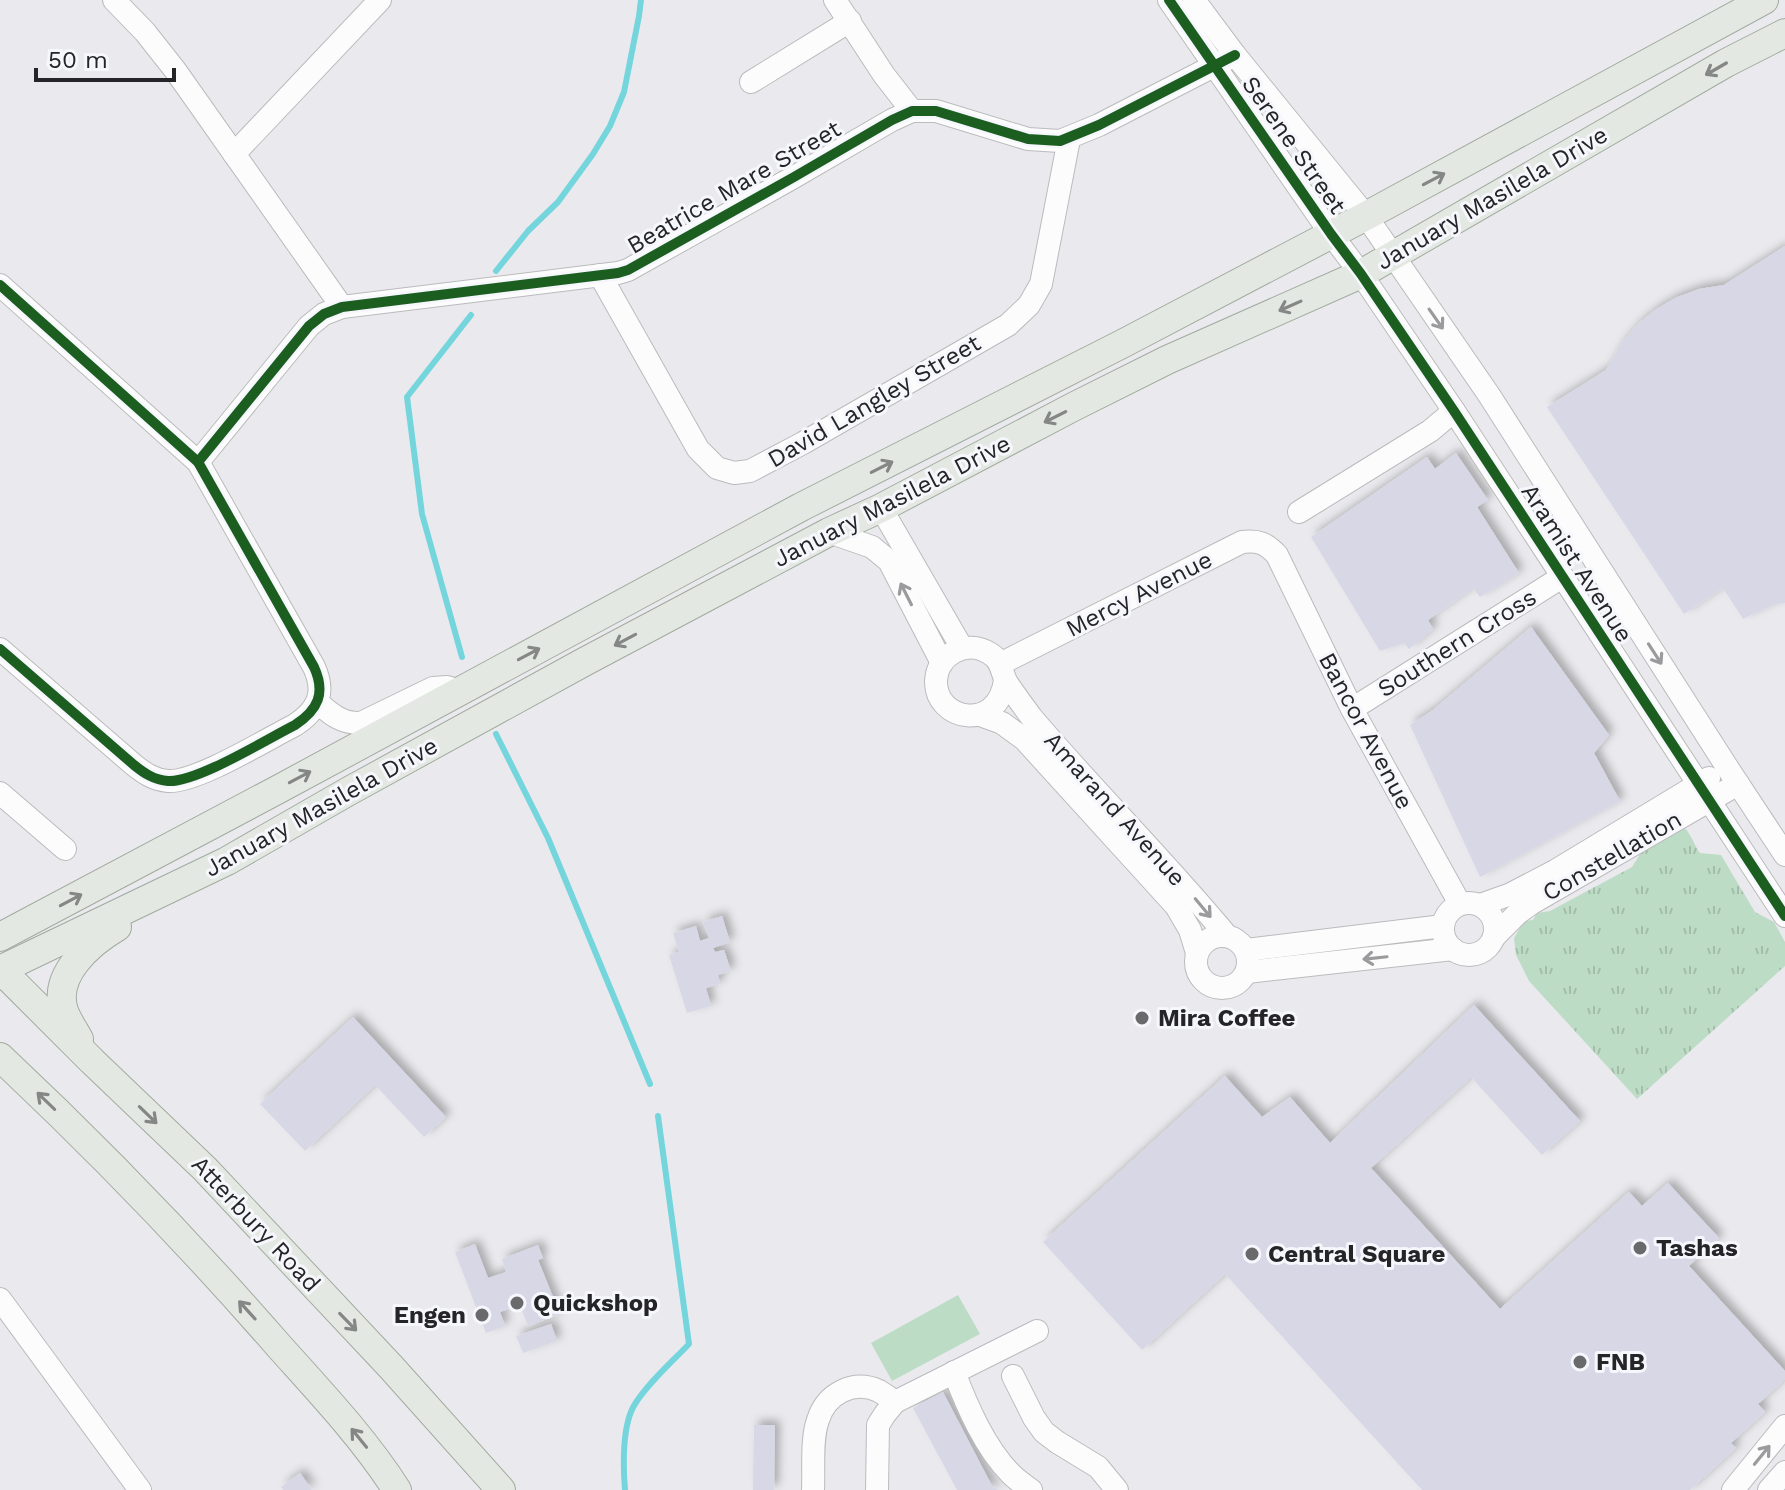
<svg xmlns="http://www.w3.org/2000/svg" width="1785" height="1490" viewBox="0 0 1785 1490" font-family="'Work Sans',sans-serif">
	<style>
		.grass { fill: url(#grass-tufts) }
		.pitch { fill: #bddcc5 }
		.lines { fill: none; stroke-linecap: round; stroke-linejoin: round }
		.stream { stroke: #74d6dc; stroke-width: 6 }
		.building { fill: #d8d7e6; filter: url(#shadow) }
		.minor-casing { stroke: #bbbbbe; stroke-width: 24 }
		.major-casing { stroke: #a1ab9f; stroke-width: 30 }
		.minor { stroke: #fcfcfc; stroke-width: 22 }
		.major { stroke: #e3e9e2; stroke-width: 28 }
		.cycleway-casing { stroke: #f6f6fd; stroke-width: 15 }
		.cycleway { stroke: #1b5e20; stroke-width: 10 }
		.oneway { stroke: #848785 }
		.oneway2 { stroke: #9b9b9d }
		.poi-dot { fill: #6a6a6d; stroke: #f6f6fd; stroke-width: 3 }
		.labels { text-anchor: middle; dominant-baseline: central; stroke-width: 6; stroke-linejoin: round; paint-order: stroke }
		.street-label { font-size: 24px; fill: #252528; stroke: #f6f6fd }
		.poi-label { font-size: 24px; font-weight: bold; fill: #252528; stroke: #f6f6fd; text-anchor: start }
	</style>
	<defs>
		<pattern id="grass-tufts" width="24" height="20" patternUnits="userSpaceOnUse" patternTransform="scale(2)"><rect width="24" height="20" fill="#bddcc5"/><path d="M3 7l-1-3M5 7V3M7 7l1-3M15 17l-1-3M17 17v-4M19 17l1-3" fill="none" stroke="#a2bda9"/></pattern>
		<filter id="shadow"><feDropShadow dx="5" dy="-5" stdDeviation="4" flood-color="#0004"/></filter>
	</defs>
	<rect width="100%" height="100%" fill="#eaeaee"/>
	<path class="grass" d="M1685,828C1692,836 1694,845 1700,853L1721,855L1755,912L1774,922L1785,942V966L1637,1099L1529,981L1516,955L1514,938L1524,921L1533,920L1537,913L1550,911L1632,867L1644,848Z"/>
	<polygon class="pitch" points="958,1295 980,1334 892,1381 871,1343"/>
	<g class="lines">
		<g class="stream">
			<polyline points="496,271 528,231 558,202 593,154 610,126 624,92 639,16 641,0"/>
			<polyline points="462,657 422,514 407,397 471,315"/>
			<polyline points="496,734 548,838 650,1084"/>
			<path d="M625,1490C623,1466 622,1424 635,1404C649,1382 671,1363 689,1344L658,1116"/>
		</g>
	</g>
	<g class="building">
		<polygon points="1785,246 1785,603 1773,605 1743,619 1723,588 1684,614 1547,407 1606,370 1622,343 1638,324 1655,310 1675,298 1699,289 1724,285"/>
		<polygon points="1456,453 1488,500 1477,507 1519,573 1480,597 1473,588 1428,620 1433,629 1409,649 1404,643 1380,651 1311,537 1427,457 1435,469"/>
		<polygon points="1531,627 1609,735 1594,753 1620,801 1480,877 1410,725 1433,710"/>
		<polygon points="722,916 730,942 713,948 715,952 724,950 731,971 718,975 720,984 706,988 711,1006 687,1013 669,955 679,952 673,933 696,926 700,941 709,938 703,922"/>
		<polygon points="1474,1005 1580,1121 1542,1155 1471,1077 1371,1168 1500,1309 1629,1192 1642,1206 1668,1183 1719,1238 1689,1266 1785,1371 1785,1379 1758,1404 1765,1412 1731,1443 1736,1448 1690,1490 1422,1490 1225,1274 1142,1350 1043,1242 1225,1076 1262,1117 1290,1097 1330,1143"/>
		<polygon points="353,1017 446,1117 424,1137 375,1085 305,1151 260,1104"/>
		<polygon points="475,1244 488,1278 506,1272 502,1259 538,1245 543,1258 538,1260 560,1314 528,1326 520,1305 500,1312 505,1326 486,1333 455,1252"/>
		<polygon points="551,1324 557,1341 523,1353 516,1336"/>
		<polygon points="943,1392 992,1486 999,1490 957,1490 913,1408"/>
		<polygon points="754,1425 775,1425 774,1490 753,1490"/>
		<polygon points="300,1473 312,1490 283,1490 281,1487"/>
	</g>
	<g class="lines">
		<defs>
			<g id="minor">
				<polyline points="114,0 145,32 175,70 342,307"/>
				<polyline points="835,0 884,75 912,111"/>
				<polyline points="1169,0 1331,234 1361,274 1454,411 1785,916"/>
				<polyline points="1194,0 1235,55 1366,216 1489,395 1727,767 1785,855"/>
				<polyline points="751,82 850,21"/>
				<polyline points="234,154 380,0"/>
				<polyline points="600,275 698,449 717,468 734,473 750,471 803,443 1008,325 1029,305 1041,284 1069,139"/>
				<path d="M0,285L198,462L314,667C326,693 318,710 295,725C267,739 196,783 168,781C154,780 144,773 134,765L0,649"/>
				<polyline points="198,462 309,326 324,314 342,307 618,273 628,270 794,177 892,120 912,111 936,111 1028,139 1060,141 1099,125 1235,55"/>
				<polyline points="881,508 962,648"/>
				<polyline points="1299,512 1430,431 1454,411"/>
				<polyline points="829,532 872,547 889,561 942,663"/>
				<path d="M1000,664L1242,542C1258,540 1266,543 1277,555L1352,709L1460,904"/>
				<path d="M1005,680C998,733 935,721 936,681C937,654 967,639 989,653C1002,660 1001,672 1007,683C1015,695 1024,707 1032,718C1095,792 1165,861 1227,936"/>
				<path d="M318,703C331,714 342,724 361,723L433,688L447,687L460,691"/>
				<polyline points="1352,709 1562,577"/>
				<polyline points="980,715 1002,723 1024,739 1176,906 1190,930 1197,953"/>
				<polyline points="0,793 65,849"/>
				<circle cx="1469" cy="929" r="26"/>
				<polyline points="1480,905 1511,894 1555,871 1709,778"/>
				<circle cx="1222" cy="962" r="26"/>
				<polyline points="1494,937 1518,913 1532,903 1738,784"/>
				<polyline points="1246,950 1443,926"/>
				<polyline points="1247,972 1453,949"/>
				<polyline points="0,1299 140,1490"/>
				<path d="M954,1372C967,1406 985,1448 1011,1474C1017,1480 1024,1485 1031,1490"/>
				<polyline points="1013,1376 1034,1418 1044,1432 1057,1442 1098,1467 1117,1490"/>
				<path d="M813,1490C814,1469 811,1439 818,1420C826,1394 853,1379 879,1391C884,1394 890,1398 895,1402"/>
				<polyline points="877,1490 878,1425 885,1414 895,1402 1037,1331"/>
				<polyline points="1733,1490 1785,1426"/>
				<polyline points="1769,1490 1785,1472"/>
			</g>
			<g id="major">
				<polyline points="0,937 279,789 801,507 1122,344 1366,216 1764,0"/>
				<polyline points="0,969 92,1061 205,1169 391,1367 501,1490"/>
				<polyline points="0,970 227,861 349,791 584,662 829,532 881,508 1073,407 1167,360 1361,274 1726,63 1785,33"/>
				<path d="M79,1039C74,1030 67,1020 64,1011C52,975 90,943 117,927"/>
				<path d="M0,1057C97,1148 190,1244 278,1345C320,1392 363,1437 397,1490"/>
			</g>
		</defs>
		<use href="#minor" class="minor-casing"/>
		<use href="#major" class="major-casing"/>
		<use href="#minor" class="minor"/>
		<use href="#major" class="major"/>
		<defs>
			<g id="cycleway">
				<polyline points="1169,0 1331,234 1361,274 1454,411 1785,916"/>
				<path d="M0,285L198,462L314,667C326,693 318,710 295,725C267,739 196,783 168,781C154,780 144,773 134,765L0,649"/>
				<polyline points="198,462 309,326 324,314 342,307 618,273 628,270 794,177 892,120 912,111 936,111 1028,139 1060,141 1099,125 1235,55"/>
			</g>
		</defs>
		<use href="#cycleway" class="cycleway-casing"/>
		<use href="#cycleway" class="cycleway"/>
	</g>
	<defs><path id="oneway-shaft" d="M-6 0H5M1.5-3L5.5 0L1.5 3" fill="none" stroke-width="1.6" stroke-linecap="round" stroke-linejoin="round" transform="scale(2)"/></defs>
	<g class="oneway">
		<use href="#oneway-shaft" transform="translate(1716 69) rotate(150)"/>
		<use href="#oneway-shaft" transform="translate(1434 179) rotate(-28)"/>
		<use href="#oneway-shaft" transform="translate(1290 306) rotate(156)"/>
		<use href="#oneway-shaft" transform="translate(1055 417) rotate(153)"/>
		<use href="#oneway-shaft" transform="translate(882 467) rotate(-27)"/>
		<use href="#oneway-shaft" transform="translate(625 640) rotate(152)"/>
		<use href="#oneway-shaft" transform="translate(529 654) rotate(-28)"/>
		<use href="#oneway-shaft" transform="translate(300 777) rotate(-28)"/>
		<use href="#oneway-shaft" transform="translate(71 900) rotate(-28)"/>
		<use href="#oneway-shaft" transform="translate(46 1101) rotate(-136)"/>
		<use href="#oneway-shaft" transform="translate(148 1115) rotate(44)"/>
		<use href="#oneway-shaft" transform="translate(247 1310) rotate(-132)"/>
		<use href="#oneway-shaft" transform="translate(348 1322) rotate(46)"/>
		<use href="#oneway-shaft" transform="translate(359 1438) rotate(-129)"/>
	</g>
	<g class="oneway2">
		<use href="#oneway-shaft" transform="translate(1436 319) rotate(55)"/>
		<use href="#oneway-shaft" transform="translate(906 594) rotate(-117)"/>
		<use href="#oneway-shaft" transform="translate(1655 654) rotate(57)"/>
		<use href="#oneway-shaft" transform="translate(1203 908) rotate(50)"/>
		<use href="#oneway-shaft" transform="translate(1375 958) rotate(174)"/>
		<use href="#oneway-shaft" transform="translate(1762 1455) rotate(-51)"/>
	</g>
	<g class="poi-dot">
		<circle cx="1142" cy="1018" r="8"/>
		<circle cx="1640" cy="1248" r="8"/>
		<circle cx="1252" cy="1254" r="8"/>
		<circle cx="517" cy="1303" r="8"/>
		<circle cx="482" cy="1315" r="8"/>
		<circle cx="1580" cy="1362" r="8"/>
	</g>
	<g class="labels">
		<g class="street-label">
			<text transform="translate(1294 145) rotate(55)">Serene Street</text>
			<text transform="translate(734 187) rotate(-30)">Beatrice Mare Street</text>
			<text transform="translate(1492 198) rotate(-30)">January Masilela Drive</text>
			<text transform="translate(874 401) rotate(-30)">David Langley Street</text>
			<text transform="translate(892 501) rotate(-27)">January Masilela Drive</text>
			<text transform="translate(1577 563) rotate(57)">Aramist Avenue</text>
			<text transform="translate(1139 594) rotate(-27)">Mercy Avenue</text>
			<text transform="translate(1457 643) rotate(-32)">Southern Cross</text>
			<text transform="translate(1366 731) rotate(62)">Bancor Avenue</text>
			<text transform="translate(321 807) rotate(-29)">January Masilela Drive</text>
			<text transform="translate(1115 809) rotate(48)">Amarand Avenue</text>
			<text transform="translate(1612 856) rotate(-30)">Constellation</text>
			<text transform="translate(256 1224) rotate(47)">Atterbury Road</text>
		</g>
		<g class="poi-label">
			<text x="1158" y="1018">Mira Coffee</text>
			<text x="1656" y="1248">Tashas</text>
			<text x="1268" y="1254">Central Square</text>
			<text x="533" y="1303">Quickshop</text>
			<text x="466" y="1315" text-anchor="end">Engen</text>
			<text x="1596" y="1362">FNB</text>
		</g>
	</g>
	<path d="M36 68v12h138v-12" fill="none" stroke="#252528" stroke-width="4"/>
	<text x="48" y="68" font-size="24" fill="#252528" stroke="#f6f6fd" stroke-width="6" paint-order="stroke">50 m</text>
</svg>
